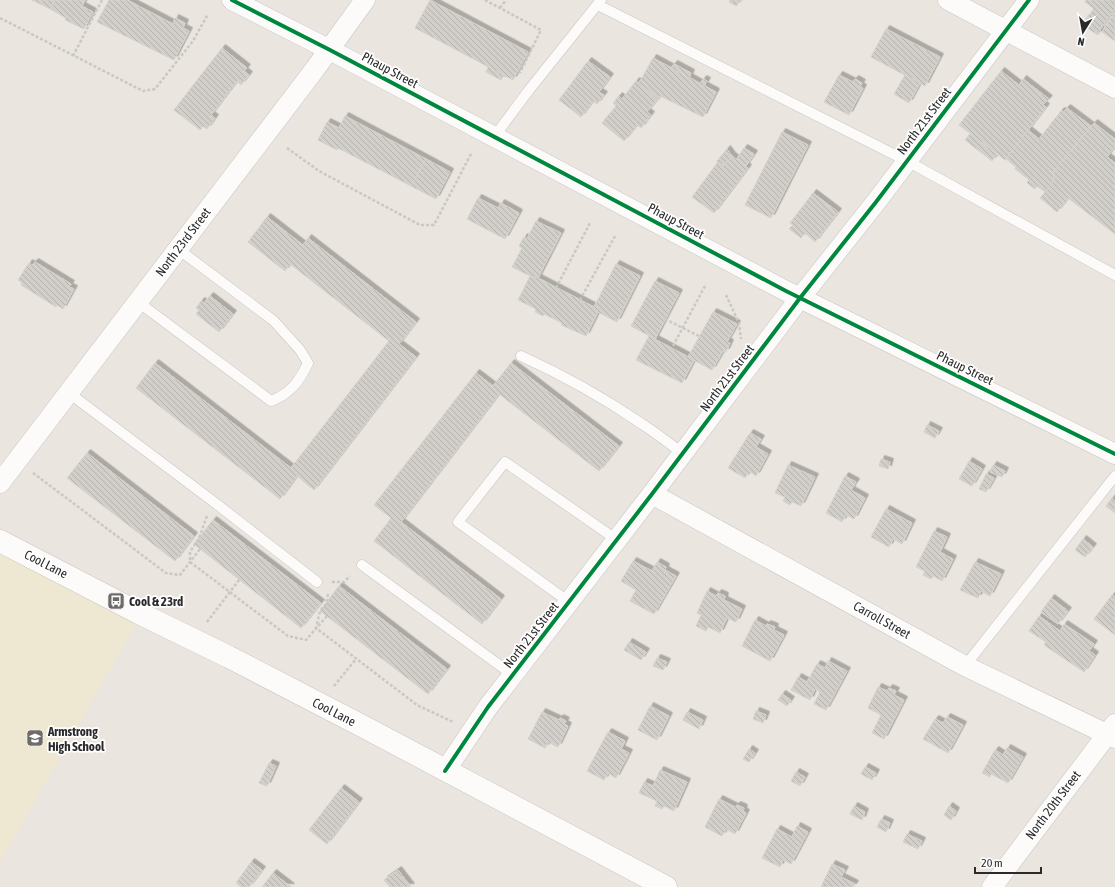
<svg xmlns="http://www.w3.org/2000/svg" width="1115" height="887" viewBox="0 0 1115 887" font-family="'Asap Condensed',sans-serif">
	<style>
		.education { fill: #eee7d2 }
		.building { fill: url(#building-back-hatch); stroke: #d5d2cb; filter: url(#shadow) }
		.lines { fill: none; stroke-linecap: round; stroke-linejoin: round }
		.service-casing { stroke: #c7c5c5; stroke-width: 11 }
		.minor-casing { stroke: #c7c5c5; stroke-width: 21 }
		.tertiary-casing { stroke: #c7c5c5; stroke-width: 23 }
		.path { stroke: #c8c8c7; stroke-width: 2.5; stroke-dasharray: 3 2; stroke-linecap: butt }
		.service { stroke: #fcfbfa; stroke-width: 10 }
		.minor { stroke: #fcfbfa; stroke-width: 20 }
		.tertiary { stroke: #fcfbfa; stroke-width: 22 }
		.cycleway-casing { stroke: #fff; stroke-width: 6 }
		.cycleway { stroke: #00873e; stroke-width: 4 }
		.labels { text-anchor: middle; dominant-baseline: central; stroke-width: 3.5; stroke-linejoin: round; paint-order: stroke }
		.street-label { font-size: 13px; fill: #2a2a2a; stroke: #fff }
		.poi-label { font-size: 13px; font-weight: bold; fill: #2a2a2a; stroke: #fff; text-anchor: start }
	</style>
	<defs>
		<pattern id="building-back-hatch" width="6" height="6" patternUnits="userSpaceOnUse"><rect width="6" height="6" fill="#d2cfca"/><path d="M-1 5l2 2M0 0l6 6M5-1l2 2" fill="none" stroke="#b4b2ae"/></pattern>
		<filter id="shadow"><feDropShadow dx="3.5" dy="-3.5" stdDeviation="0" flood-color="#0004"/></filter>
	</defs>
	<rect width="100%" height="100%" fill="#eae6df"/>
	<polygon class="education" points="0,540 142,613 0,862"/>
	<g class="building">
		<polygon points="32,0 55,0 50,9"/>
		<polygon points="55,0 85,0 82,6 93,12 84,29 65,20 66,18 50,9"/>
		<polygon points="109,0 130,0 129,1 173,24 175,18 185,23 183,28 189,31 174,60 97,22"/>
		<polygon points="430,0 528,52 513,80 415,28"/>
		<polygon points="730,0 741,0 736,6 729,2"/>
		<polygon points="1086,0 1115,0 1115,9 1100,30 1101,31 1098,35 1084,26 1087,21 1085,20 1094,9 1085,2"/>
		<polygon points="1115,12 1115,41 1102,32"/>
		<polygon points="886,29 940,57 925,86 871,57"/>
		<polygon points="222,48 247,68 244,71 249,75 241,85 237,81 211,115 215,118 207,129 203,126 200,130 174,110"/>
		<polygon points="653,58 716,92 703,117 660,96 658,99 639,83"/>
		<polygon points="588,61 610,77 599,92 604,95 597,104 593,101 581,117 559,100"/>
		<polygon points="674,64 691,73 689,78 671,68"/>
		<polygon points="488,67 504,75 501,80 486,72"/>
		<polygon points="1001,71 1019,85 1023,79 1049,99 1043,105 1046,107 1005,160 959,125"/>
		<polygon points="839,75 853,82 855,79 862,83 860,86 863,88 849,115 824,102"/>
		<polygon points="905,75 920,83 909,103 894,94"/>
		<polygon points="703,79 707,81 704,86 700,84"/>
		<polygon points="636,81 658,99 647,112 651,115 641,128 637,125 624,141 602,123 616,106 613,103 619,96 622,99"/>
		<polygon points="1067,108 1091,126 1054,171 1054,181 1045,192 1015,169 1016,167 1006,159 1028,130 1039,139 1061,111 1063,112"/>
		<polygon points="345,116 426,159 411,186 338,148 337,150 318,140 327,122 339,128"/>
		<polygon points="1094,123 1115,139 1115,146 1107,157 1115,163 1115,234 1068,198 1057,212 1040,198 1054,181 1054,171"/>
		<polygon points="782,132 808,145 771,218 745,205"/>
		<polygon points="970,134 997,154 992,161 965,140"/>
		<polygon points="744,148 754,154 746,166 736,160"/>
		<polygon points="727,149 732,156 724,166 718,162 717,164 717,161"/>
		<polygon points="732,156 748,168 714,213 692,197 718,162 724,166"/>
		<polygon points="426,159 450,172 436,199 411,186"/>
		<polygon points="1029,179 1037,186 1035,189 1027,183"/>
		<polygon points="813,193 838,212 815,242 805,233 801,238 789,229 793,225 790,223"/>
		<polygon points="478,198 498,208 501,203 519,213 505,239 467,219"/>
		<polygon points="267,217 303,245 308,238 416,322 399,344 416,357 314,490 297,476 280,499 136,388 155,363 291,468 389,341 290,264 285,271 248,242"/>
		<polygon points="536,221 561,233 538,278 530,276 512,267 522,248 519,246 524,237 527,239"/>
		<polygon points="35,262 71,284 69,287 74,289 63,309 57,305 56,307 21,285 22,283 18,280 29,263 32,265"/>
		<polygon points="616,264 640,276 617,322 598,312 594,307"/>
		<polygon points="530,276 538,278 594,307 598,312 586,336 561,325 562,323 544,314 543,316 535,312 536,309 518,300"/>
		<polygon points="655,281 679,293 655,339 631,326"/>
		<polygon points="210,296 233,314 219,332 196,314 199,310 196,308 201,301 204,303"/>
		<polygon points="713,312 737,324 727,342 730,343 726,352 723,351 712,370 688,357"/>
		<polygon points="649,336 694,360 682,383 636,360"/>
		<polygon points="511,363 619,446 599,471 499,394 401,522 501,599 482,624 374,541 391,518 374,505 476,373 493,386"/>
		<polygon points="927,425 939,431 935,438 924,432"/>
		<polygon points="750,433 761,439 756,447 768,454 756,476 749,471 745,478 728,468"/>
		<polygon points="87,453 194,536 175,561 67,478"/>
		<polygon points="881,459 890,462 888,469 879,466"/>
		<polygon points="969,461 982,469 972,486 959,479"/>
		<polygon points="788,465 815,477 801,506 792,502 790,505 783,501 785,497 775,493"/>
		<polygon points="993,465 1005,471 1002,477 990,472"/>
		<polygon points="986,474 994,478 986,492 979,489"/>
		<polygon points="845,476 856,482 851,490 865,498 854,519 846,515 842,522 826,513"/>
		<polygon points="1112,498 1115,501 1115,513 1106,506"/>
		<polygon points="886,509 912,523 902,544 893,539 889,547 871,537"/>
		<polygon points="213,520 321,603 301,628 194,544"/>
		<polygon points="934,531 947,537 940,552 953,559 942,581 933,576 931,579 923,575 925,571 916,567"/>
		<polygon points="1083,539 1093,547 1085,557 1075,550"/>
		<polygon points="633,561 652,571 657,562 666,567 665,570 676,576 654,614 630,601 636,590 621,581"/>
		<polygon points="975,562 1001,574 990,596 981,591 978,598 960,590"/>
		<polygon points="339,586 447,669 428,694 320,611"/>
		<polygon points="707,591 716,596 718,593 725,596 724,600 742,609 736,622 727,618 720,633 708,627 706,631 696,626 701,615 697,613"/>
		<polygon points="1112,595 1115,597 1115,635 1094,619"/>
		<polygon points="1051,598 1068,611 1058,624 1041,612"/>
		<polygon points="1039,616 1060,631 1064,624 1094,644 1089,651 1095,655 1084,672 1044,645 1046,642 1029,631"/>
		<polygon points="755,620 766,626 767,624 775,627 774,630 784,635 770,661 742,646"/>
		<polygon points="629,642 646,652 641,660 624,650"/>
		<polygon points="657,658 667,662 663,670 653,666"/>
		<polygon points="828,661 847,671 826,710 814,704 820,692 815,689 810,700 791,690 798,677 807,682 817,664 825,668"/>
		<polygon points="878,687 887,691 889,688 896,691 894,695 904,700 884,739 872,733 881,715 868,708"/>
		<polygon points="782,694 791,700 787,706 778,700"/>
		<polygon points="650,706 669,716 657,740 638,730"/>
		<polygon points="756,711 766,715 763,723 753,719"/>
		<polygon points="542,712 559,720 560,718 566,721 564,724 568,726 558,747 548,742 545,748 528,739"/>
		<polygon points="687,712 703,720 699,729 683,720"/>
		<polygon points="947,717 963,725 948,753 923,739 935,719 943,723"/>
		<polygon points="608,732 625,741 621,749 629,753 616,778 608,773 604,780 587,771"/>
		<polygon points="1007,748 1023,757 1008,783 991,774 990,777 982,773 995,750 1003,755"/>
		<polygon points="749,749 755,753 749,762 743,759"/>
		<polygon points="269,763 276,766 267,786 259,783"/>
		<polygon points="865,767 876,773 872,780 861,774"/>
		<polygon points="660,770 687,782 674,811 664,806 662,809 655,806 657,801 639,793 644,782 653,786"/>
		<polygon points="796,772 805,777 800,786 791,781"/>
		<polygon points="341,788 359,802 327,844 309,830"/>
		<polygon points="719,799 735,807 737,805 744,808 743,811 746,813 735,834 726,829 722,836 705,827"/>
		<polygon points="854,806 865,812 862,820 850,814"/>
		<polygon points="949,806 956,811 951,820 944,815"/>
		<polygon points="881,819 890,823 886,832 877,827"/>
		<polygon points="797,826 808,832 791,864 783,860 780,867 762,858 777,829 792,837"/>
		<polygon points="907,834 922,841 918,849 903,842"/>
		<polygon points="251,862 262,870 249,887 241,887 236,883"/>
		<polygon points="832,864 845,870 841,877 855,884 853,887 821,887"/>
		<polygon points="398,870 411,887 390,887 384,880"/>
		<polygon points="273,873 291,887 262,887"/>
	</g>
	<g class="lines">
		<defs>
			<g id="service">
				<polyline points="598,5 907,161 1115,275"/>
				<polyline points="494,137 529,90 601,0"/>
				<path d="M138,302L271,401C291,393 299,382 308,363L300,350L274,321L178,249"/>
				<path d="M521,356C563,375 604,398 642,424C656,433 669,443 682,453"/>
				<polyline points="69,393 214,502 317,582"/>
				<polyline points="362,565 513,675"/>
				<polyline points="569,602 458,522 505,462 617,540"/>
				<polyline points="965,666 1115,476"/>
			</g>
			<g id="minor">
				<polyline points="232,0 330,50 786,291 1115,454"/>
				<polyline points="948,0 1115,88"/>
				<polyline points="0,483 315,69 365,0"/>
				<polyline points="652,494 965,666 1115,738"/>
				<polyline points="445,771 488,707 652,494 800,298 876,202 1029,0"/>
				<polyline points="992,887 1115,724"/>
			</g>
			<polyline id="tertiary" points="0,541 139,613 229,657 368,729 666,887"/>
		</defs>
		<use href="#service" class="service-casing"/>
		<use href="#minor" class="minor-casing"/>
		<use href="#tertiary" class="tertiary-casing"/>
		<g class="path">
			<polyline points="485,0 541,30 520,73"/>
			<polyline points="500,8 506,0"/>
			<polyline points="0,18 143,91 155,89 193,41 208,14"/>
			<polyline points="73,56 102,0"/>
			<polyline points="287,148 319,171 420,225 434,225 472,152"/>
			<polyline points="556,288 590,223"/>
			<polyline points="726,295 739,323 741,339"/>
			<polyline points="580,300 615,236"/>
			<polyline points="665,319 699,336"/>
			<polyline points="673,346 706,284"/>
			<polyline points="33,473 166,573 180,575 200,549"/>
			<polyline points="207,516 199,538 190,552 190,562 288,636 306,640 327,616"/>
			<polyline points="332,582 344,582 350,576"/>
			<polyline points="328,594 326,604 320,611 316,628 417,705 453,722"/>
			<polyline points="207,622 239,580"/>
			<polyline points="334,686 356,659"/>
		</g>
		<use href="#service" class="service"/>
		<use href="#minor" class="minor"/>
		<use href="#tertiary" class="tertiary"/>
		<defs>
			<g id="cycleway">
				<polyline points="232,0 330,50 786,291 1115,454"/>
				<polyline points="445,771 488,707 652,494 800,298 876,202 1029,0"/>
			</g>
		</defs>
		<use href="#cycleway" class="cycleway-casing"/>
		<use href="#cycleway" class="cycleway"/>
	</g>
	<defs>
		<symbol id="bus-square" viewBox="-11 -11 22 22"><rect x="-9" y="-9" width="18" height="18" rx="4" fill="#6d6c69" stroke="#fff"/><path d="M-5-6H5V4H4V6H2V4H-2V6H-4V4H-5ZM-3.5-4V0h7V-4ZM-3.5 1.2v1.5H-2V1.2ZM2 1.2v1.5H3.5V1.2Z" fill="#fff"/></symbol>
		<symbol id="school-square" viewBox="-11 -11 22 22"><rect x="-9" y="-9" width="18" height="18" rx="4" fill="#6d6c69" stroke="#fff"/><path d="M0-5L7-2L0 1L-7-2ZM-4 1L0 2.5L4 1V4Q0 6-4 4Z" fill="#fff"/></symbol>
	</defs>
	<g fill-rule="evenodd">
		<use href="#bus-square" x="106" y="591" width="20" height="20"/>
		<use href="#school-square" x="25" y="728" width="20" height="20"/>
	</g>
	<g class="labels">
		<g class="street-label">
			<text transform="translate(390 70) rotate(28)">Phaup Street</text>
			<text transform="translate(924 121) rotate(-53)">North 21st Street</text>
			<text transform="translate(676 221) rotate(28)">Phaup Street</text>
			<text transform="translate(183 242) rotate(-53)">North 23rd Street</text>
			<text transform="translate(965 368) rotate(26)">Phaup Street</text>
			<text transform="translate(727 378) rotate(-53)">North 21st Street</text>
			<text transform="translate(46 564) rotate(27)">Cool Lane</text>
			<text transform="translate(882 620) rotate(29)">Carroll Street</text>
			<text transform="translate(531 635) rotate(-52)">North 21st Street</text>
			<text transform="translate(334 712) rotate(27)">Cool Lane</text>
			<text transform="translate(1053 805) rotate(-53)">North 20th Street</text>
		</g>
		<g class="poi-label">
			<text x="129" y="601">Cool &amp; 23rd</text>
			<text x="48" y="731">Armstrong<tspan x="48" dy="15">High School</tspan></text>
		</g>
	</g>
	<g transform="translate(1083 32) rotate(191)" stroke="#ffffff" stroke-width="3" paint-order="stroke">
	<path d="M0-3L7 15L0 10L-7 15Z" fill="#2a2a2a"/>
	<text y="-6" font-size="11" font-weight="bold" text-anchor="middle" fill="#2a2a2a">N</text>
	</g>
	<path d="M975 867v6h66v-6" fill="none" stroke="#2a2a2a" stroke-width="2"/>
	<text x="981" y="867" font-size="12" fill="#2a2a2a" stroke="#ffffff" stroke-width="3" paint-order="stroke">20 m</text>
</svg>
